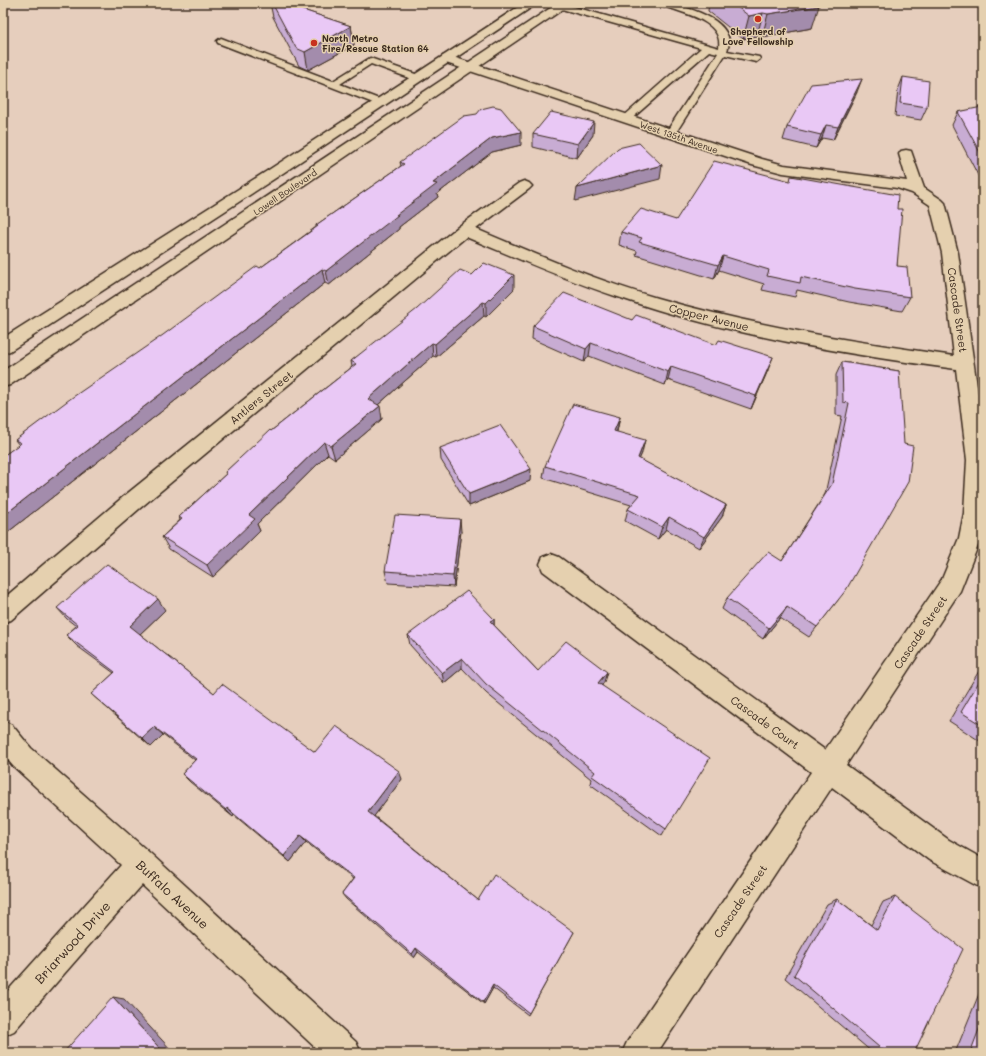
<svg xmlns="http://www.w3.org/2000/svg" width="986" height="1056" viewBox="0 0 986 1056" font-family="Mali,sans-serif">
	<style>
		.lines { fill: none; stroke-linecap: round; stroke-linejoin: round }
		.lane-casing { stroke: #3b2a1e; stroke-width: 3 }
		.street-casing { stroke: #3b2a1e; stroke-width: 3 }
		.secondary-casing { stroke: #3b2a1e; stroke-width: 3 }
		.lane { fill: #e5d0af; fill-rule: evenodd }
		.street { fill: #e5d0af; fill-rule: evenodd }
		.secondary { fill: #e5d0af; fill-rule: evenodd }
		.wall { fill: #c8acd3; stroke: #3b2a1e }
		.shaded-wall { fill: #a38cac; stroke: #3b2a1e }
		.building { fill: #e9c8f5; stroke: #3b2a1e }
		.poi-dot { fill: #c8321e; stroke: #e5d0af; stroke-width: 1.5 }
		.labels { text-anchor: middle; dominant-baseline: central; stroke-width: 3; stroke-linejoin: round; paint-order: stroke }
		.far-poi-label { font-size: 9px; font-weight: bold; fill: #3b2a1e; stroke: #e5d0af }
		.far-street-label { font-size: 9px; fill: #3b2a1e; stroke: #e5d0af }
		.street-label { font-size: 11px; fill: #3b2a1e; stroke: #e5d0af }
		.near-street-label { font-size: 13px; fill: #3b2a1e; stroke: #e5d0af }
	</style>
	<rect width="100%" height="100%" fill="#e6cebd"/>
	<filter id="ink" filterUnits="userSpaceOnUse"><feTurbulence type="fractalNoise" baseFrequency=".025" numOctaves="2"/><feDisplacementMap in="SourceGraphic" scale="8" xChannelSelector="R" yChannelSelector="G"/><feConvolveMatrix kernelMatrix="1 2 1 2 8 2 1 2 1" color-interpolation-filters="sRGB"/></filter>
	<g filter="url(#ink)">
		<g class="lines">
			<defs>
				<g id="lane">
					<path d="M658,3C678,3 726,16 729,41C729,44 728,48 727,51L759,57L760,59L756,62L725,55L675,134L670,137L665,134L718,53L709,51L629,121H623L621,119L623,117L701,48L558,8L557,6L558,4H564L719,48C723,25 694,16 676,10C670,8 662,7 658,3Z"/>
					<polygon points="221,38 333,81 370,58 421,76 422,78 421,80 415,80 371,64 340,84 384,101 386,103 381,106 218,43 217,41"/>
				</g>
				<g id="street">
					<path d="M447,55L762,159L784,165L907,181L899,154L901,151L906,150L911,151L924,188L942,200L945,203L958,253L983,429V528L981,538L960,591L846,765L949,840L983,859V889L929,860L832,787L657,1053H622L627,1042L811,772L543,571L540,564L543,557L551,554L559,557L825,750L942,579L959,538L964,513L967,460L956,369C843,354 729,335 621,298C568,281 517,258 466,237L139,509L11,620L3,623V599L123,497L458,227L519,183L524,181L529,183L532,186L529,189L476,229C535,254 595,280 657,298C754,326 854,342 954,356L942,253L930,205L912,193L897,188L783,173L752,165L443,62L441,59L443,56Z"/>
					<polygon points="3,721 12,725 31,748 151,854 356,1042 361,1053 321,1053 142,885 14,1031 3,1036 3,996 121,865 13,766 3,754"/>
				</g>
				<g id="secondary">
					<polygon points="524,3 538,3 277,177 10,351 3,353 3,338 267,171"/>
					<polygon points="558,3 572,3 10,385 3,387 3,371"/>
				</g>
			</defs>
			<use href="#lane" class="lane-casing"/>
			<use href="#street" class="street-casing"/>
			<use href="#secondary" class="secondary-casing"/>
			<use href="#lane" class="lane"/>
			<use href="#street" class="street"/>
			<use href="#secondary" class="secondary"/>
		</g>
		<g class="wall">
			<polygon points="270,3 282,3 351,26 354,45 308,70 299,66 273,17"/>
			<polygon points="709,3 815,3 812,28 762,37 757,36 743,39 708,11"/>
			<polygon points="903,77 927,107 921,120 895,116 898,90"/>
			<polygon points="857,92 833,140 822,138 816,148 783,140 787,127"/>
			<polygon points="983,108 983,185 952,125 958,112"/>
			<polygon points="533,134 593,135 577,158 533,147"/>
			<polygon points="521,145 492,152 437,194 438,197 399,227 399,229 329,285 325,283 3,536 3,456 19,445 15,440 260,268 316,227 316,225 401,166 400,162"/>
			<polygon points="897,209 897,266 910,297 902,311 849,302 797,290 795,297 762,290 764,284 719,270 714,279 636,255 637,251 619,245 621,232 676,220"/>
			<polygon points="472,275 514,289 486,317 484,316 436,357 433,356 378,405 382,419 335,459 328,454 257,524 260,531 213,577 169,549 162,537 180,520 179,517 226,474 225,472 271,431 352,367 351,361"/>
			<polygon points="632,320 768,370 751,409 668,380 665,385 589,356 584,362 532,339 533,326"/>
			<polygon points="842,362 899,371 838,600 809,637 780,618 763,639 722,609 727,598 782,561 825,494 842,416 836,415 836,375"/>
			<polygon points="620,417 617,432 642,453 639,459 726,505 722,517 699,548 666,529 658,539 625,521 628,509 631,505 543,478 545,466"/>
			<polygon points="440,448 530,481 469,506 441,460"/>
			<polygon points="461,531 454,587 388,583 385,571"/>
			<polygon points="57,608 165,610 140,634 214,693 315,752 402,779 374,816 478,900 574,932 528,1015 493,988 484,1004 418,952 414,958 346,899 342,894 353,879 306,842 290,862 234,815 233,817 190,782 182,774 195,760 163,735 151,747 91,694 114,673 77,646 66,635 76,626 67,619"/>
			<polygon points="494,619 494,625 538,671 604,682 602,685 666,829 662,836 590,784 591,779 486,693 462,668 444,683 410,645 408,635"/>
			<polygon points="983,668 983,743 949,721 979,671"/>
			<polygon points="895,897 914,1053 873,1053 785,978 827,904 837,899 871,925 883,902"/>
			<polygon points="983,984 983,1053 955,1053"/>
		</g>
		<g class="shaded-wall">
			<polygon points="819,6 812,28 762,37 768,14"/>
			<polygon points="763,13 757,36 743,39 749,16"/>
			<polygon points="351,26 354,45 308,70 305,52"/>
			<polygon points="862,79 857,92 833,140 838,127"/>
			<polygon points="594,122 593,135 577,158 578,144"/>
			<polygon points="826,125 822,138 816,148 821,135"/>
			<polygon points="521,132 521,145 492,152 437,194 438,197 399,227 399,229 329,285 326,271 396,215 433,183 492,138"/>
			<polygon points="662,165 660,179 575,201 577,188"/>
			<polygon points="723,256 719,270 714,279 718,265"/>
			<polygon points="322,269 325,283 3,536 3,516"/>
			<polygon points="514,275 514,289 486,317 486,303"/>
			<polygon points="483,302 484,316 436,357 435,344"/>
			<polygon points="432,343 433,356 370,412 368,399"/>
			<polygon points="591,343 589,356 584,362 586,349"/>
			<polygon points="773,357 768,370 751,409 756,396"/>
			<polygon points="671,367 668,380 665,385 668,372"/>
			<polygon points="380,406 382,419 335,459 331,446"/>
			<polygon points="620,417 617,430 612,444 614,431"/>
			<polygon points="645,440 642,453 635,470 638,458"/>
			<polygon points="324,442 328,454 257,524 260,531 213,577 207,565 249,515"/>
			<polygon points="531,469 530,481 469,506 469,494"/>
			<polygon points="726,505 722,517 699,548 704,537"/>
			<polygon points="669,517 666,529 658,539 662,527"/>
			<polygon points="460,519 461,531 454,587 453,576"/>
			<polygon points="158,599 165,610 138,636 130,626"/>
			<polygon points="787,607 780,618 763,639 769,628"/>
			<polygon points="494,619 494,629 490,621"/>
			<polygon points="462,658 462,668 444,683 442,673"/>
			<polygon points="607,672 604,682 596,693 598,683"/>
			<polygon points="154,727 163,735 151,747 142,738"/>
			<polygon points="399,771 402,779 372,819 368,812"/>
			<polygon points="227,808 234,815 233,817 226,810"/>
			<polygon points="300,836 306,842 290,862 284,856"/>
			<polygon points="416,948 418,952 414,958 412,954"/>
			<polygon points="493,985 493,988 484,1004 483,1002"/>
			<polygon points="113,997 124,999 174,1053 164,1053"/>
		</g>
		<g class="building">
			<polygon points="272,3 282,3 351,26 305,52 296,48"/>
			<polygon points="732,3 815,3 819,6 768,14 763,13 749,16"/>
			<polygon points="903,77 929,81 927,107 900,103"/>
			<polygon points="862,79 838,127 826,125 821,135 787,127 811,84"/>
			<polygon points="493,106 501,108 521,132 492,138 433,183 437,184 396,215 398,215 326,271 322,269 3,516 3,456 21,443 15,440 70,399 163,335 257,266 260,268 318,226 316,225 404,164 400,162 464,116 477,114 481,109"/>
			<polygon points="982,107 983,108 983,158 958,112"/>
			<polygon points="551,112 594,122 578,144 533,134"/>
			<polygon points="639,143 662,165 577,188 618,148"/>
			<polygon points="714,161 790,181 791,176 898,195 897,209 902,209 897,266 907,267 910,297 855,289 801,277 800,283 767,276 769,270 723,256 718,265 639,242 642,238 621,232 641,209 676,220"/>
			<polygon points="484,263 514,275 486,303 483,302 435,344 432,343 368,399 380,406 331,446 324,442 249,515 255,519 207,565 162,537 182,519 179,517 227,473 225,472 270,430 271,431 356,364 351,361 417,309 460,270 472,275"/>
			<polygon points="564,293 632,320 636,315 716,345 719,340 773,357 756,396 671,367 668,372 591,343 586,349 533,326"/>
			<polygon points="842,362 899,371 904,444 913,446 908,482 846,590 817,627 787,607 769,628 727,598 768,552 782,561 832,484 849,403 843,402"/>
			<polygon points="573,404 620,417 614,431 645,440 638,458 726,505 704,537 669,517 662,527 628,509 640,495 545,466"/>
			<polygon points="500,425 531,469 469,494 440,448"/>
			<polygon points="395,515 460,519 453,576 385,571"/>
			<polygon points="107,564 158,599 130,626 214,693 222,684 315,752 336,726 399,771 368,812 478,900 494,874 574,932 529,1013 493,985 483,1002 416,948 412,954 342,894 354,878 300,836 284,856 227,808 226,810 182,774 196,759 154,727 142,738 91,694 115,672 66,635 78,625 57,608"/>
			<polygon points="467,591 494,619 490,621 538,671 566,641 607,672 598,683 710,758 666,829 592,776 595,772 486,684 462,658 442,673 408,635"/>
			<polygon points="983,675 983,726 961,712"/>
			<polygon points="895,897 963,949 914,1053 886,1053 794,975 837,899 877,930"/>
			<polygon points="113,997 164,1053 63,1053"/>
			<polygon points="983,1019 983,1053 970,1053"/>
		</g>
	</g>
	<g class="poi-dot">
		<circle cx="758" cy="19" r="4"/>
		<circle cx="314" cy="43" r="4"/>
	</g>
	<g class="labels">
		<g class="far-poi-label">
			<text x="758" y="31">Shepherd of<tspan x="758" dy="10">Love Fellowship</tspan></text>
			<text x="322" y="38" text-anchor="start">North Metro<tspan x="322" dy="10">Fire/Rescue Station 64</tspan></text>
		</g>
		<g class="far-street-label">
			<text transform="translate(679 137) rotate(19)">West 135th Avenue</text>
			<text transform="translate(285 192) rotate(-34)">Lowell Boulevard</text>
		</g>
		<g class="street-label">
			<text transform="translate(958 310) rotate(82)">Cascade Street</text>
			<text transform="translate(709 317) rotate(14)">Copper Avenue</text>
			<text transform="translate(261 397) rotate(-39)">Antlers Street</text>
			<text transform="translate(920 632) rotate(-56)">Cascade Street</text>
			<text transform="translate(765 722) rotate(36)">Cascade Court</text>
			<text transform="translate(740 901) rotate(-56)">Cascade Street</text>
		</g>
		<g class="near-street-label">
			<text transform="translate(173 894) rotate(43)">Buffalo Avenue</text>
			<text transform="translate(72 942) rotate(-48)">Briarwood Drive</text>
		</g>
	</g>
	<rect width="986" height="1056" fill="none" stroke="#e5d0af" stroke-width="16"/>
	<rect x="8" y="8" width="970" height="1040" fill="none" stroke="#3b2a1e" stroke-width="1.5" filter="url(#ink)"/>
</svg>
